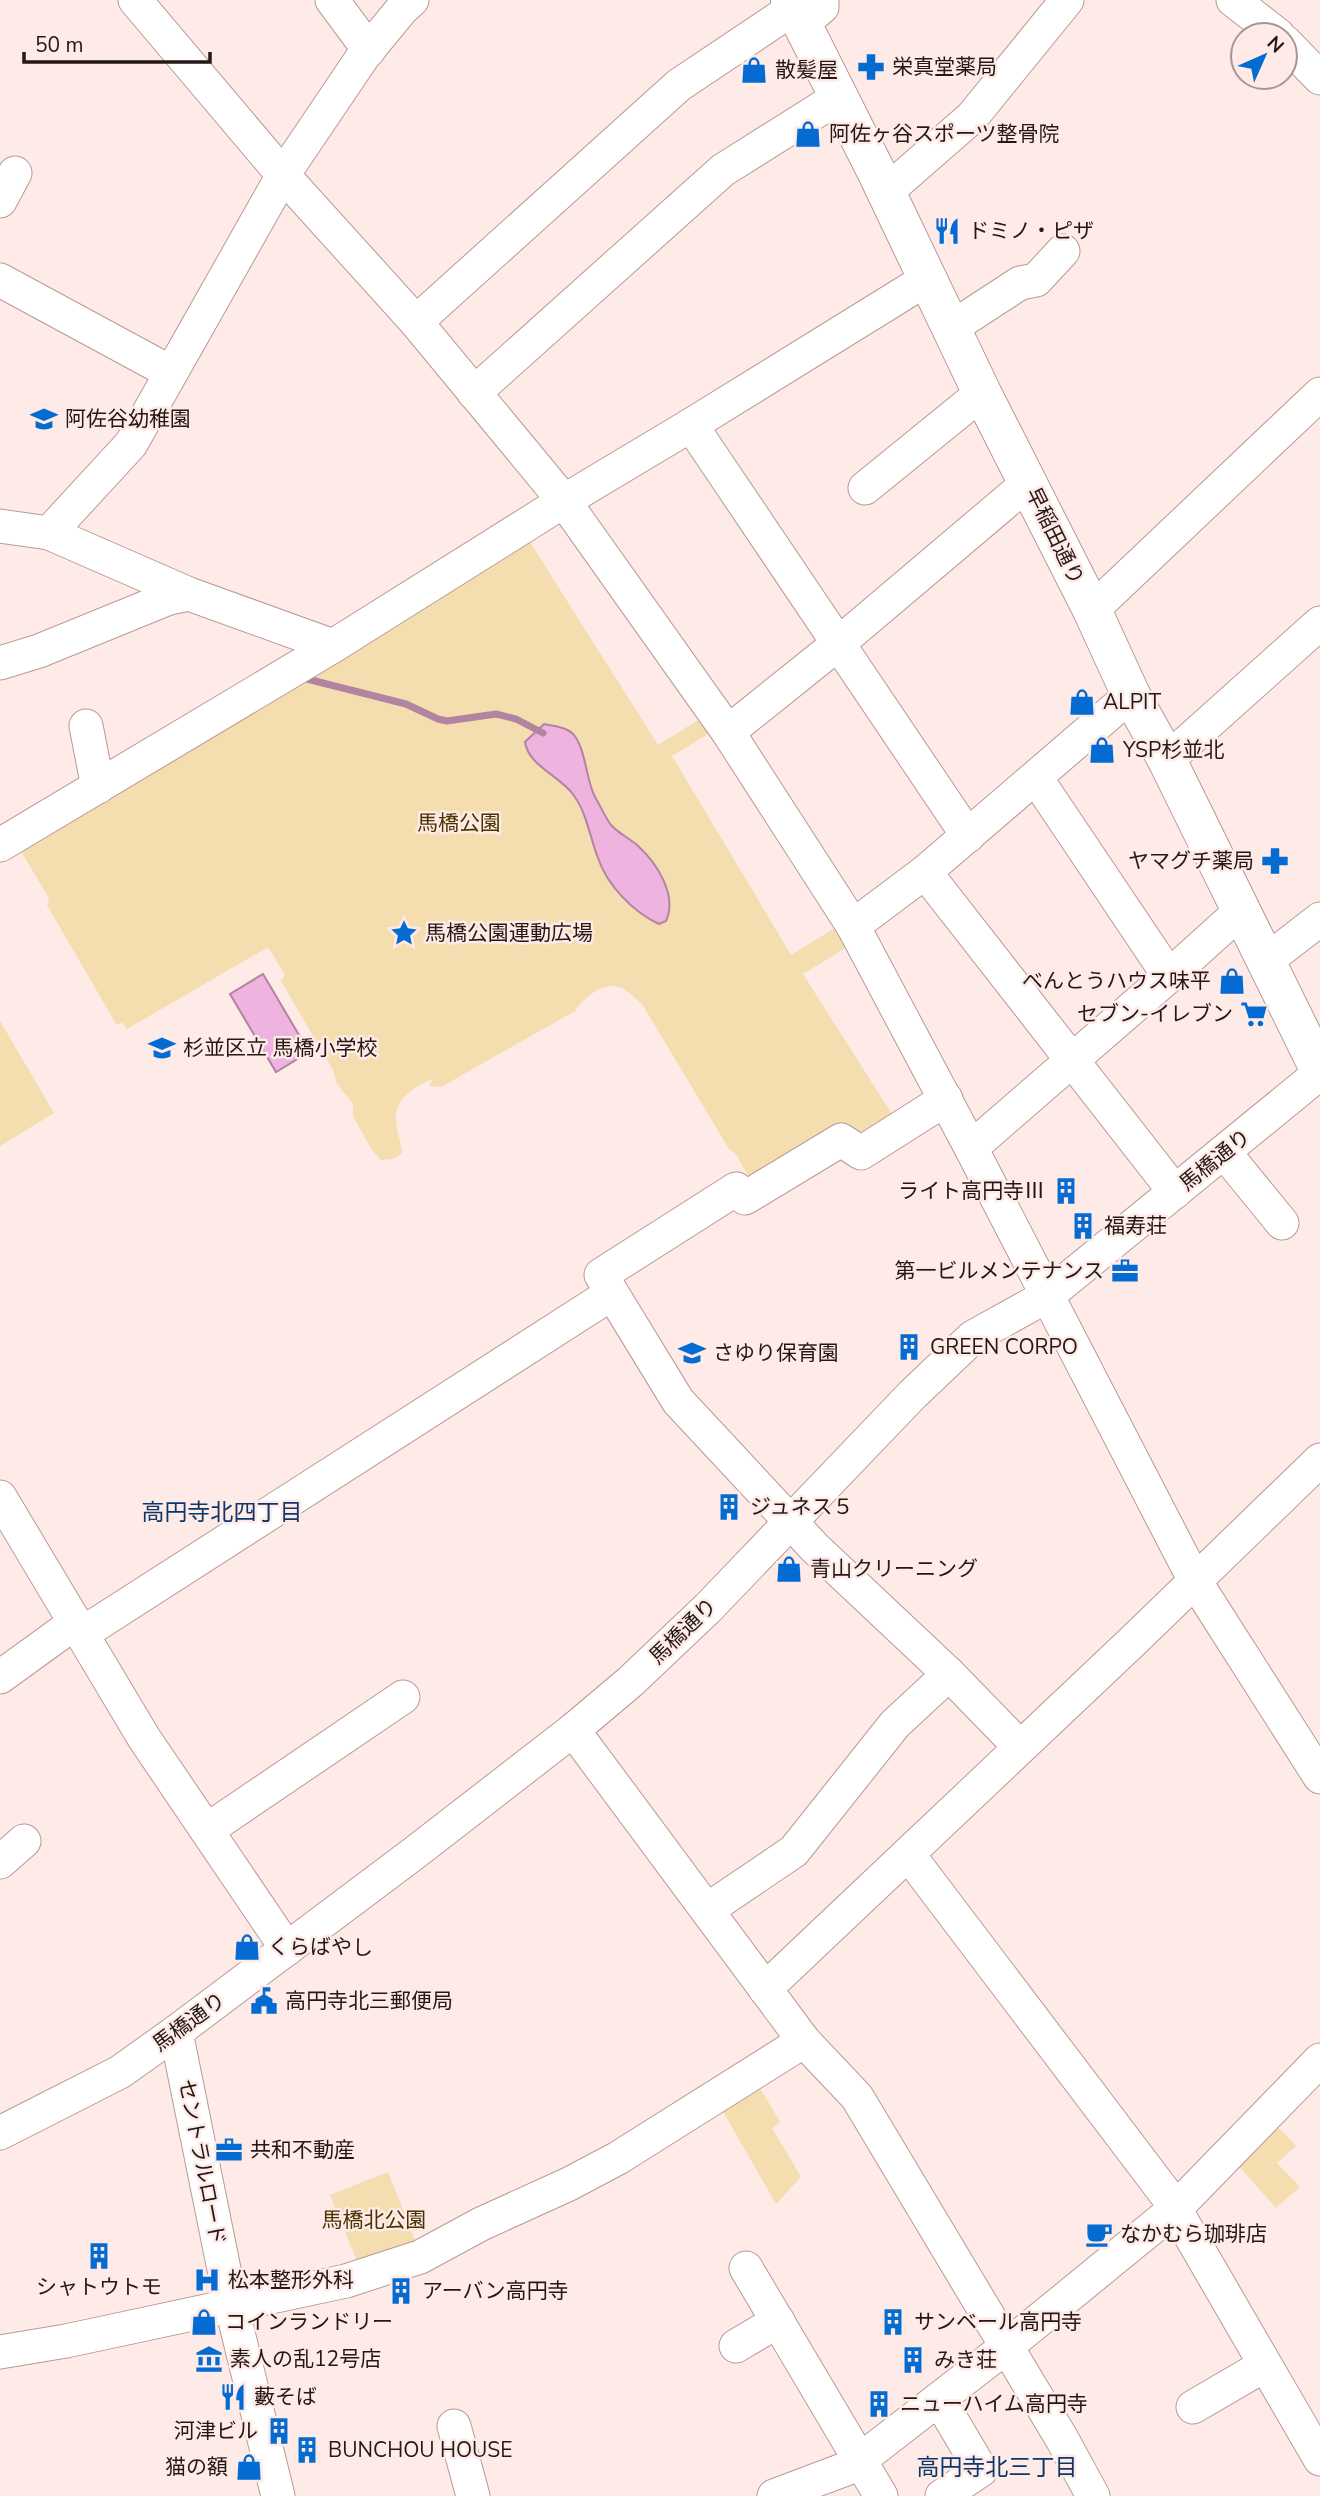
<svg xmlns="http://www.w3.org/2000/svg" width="1320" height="2496" viewBox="0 0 1320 2496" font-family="'Nunito Sans','Noto Sans JP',sans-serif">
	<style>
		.green { fill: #f4ddae }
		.water { fill: #eeb3de; stroke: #b184a2; stroke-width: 2 }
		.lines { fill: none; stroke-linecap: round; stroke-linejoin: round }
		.stream { stroke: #b184a2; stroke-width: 7 }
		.minor-casing { stroke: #b99a94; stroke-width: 35 }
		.major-casing { stroke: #b99a94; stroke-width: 40 }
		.minor { stroke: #fff; stroke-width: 33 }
		.major { stroke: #fff; stroke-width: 38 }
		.labels { text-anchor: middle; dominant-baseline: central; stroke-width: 5; stroke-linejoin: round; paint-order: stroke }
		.poi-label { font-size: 21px; fill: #231815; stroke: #feeae6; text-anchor: start }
		.street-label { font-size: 21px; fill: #231815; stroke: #feeae6 }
		.park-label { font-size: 21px; fill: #493400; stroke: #feeae6 }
		.neighbourhood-label { font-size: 23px; fill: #0d376a; stroke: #feeae6 }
	</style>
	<rect width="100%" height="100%" fill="#feeae6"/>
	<g class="green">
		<path d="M528,539L658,745L703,717L711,732L672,756L791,955L840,925L852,944L803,974L895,1119L865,1138L750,1179L736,1154L729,1149L642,1004C636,999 630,993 624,989C606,979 584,997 575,1011L441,1087L429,1086L433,1079C417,1084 394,1100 396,1119C396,1130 401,1141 402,1153L393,1159L381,1160L372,1150L353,1116V1104L337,1084L333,1070L281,981L285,975L268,947L127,1029L123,1023L116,1024L47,905L49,898L19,848Z"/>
		<polygon points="0,1021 54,1113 0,1146"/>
		<polygon points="759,2086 780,2122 772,2128 801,2177 776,2204 721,2108"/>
		<polygon points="1276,2125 1296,2146 1277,2163 1300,2187 1276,2208 1235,2162"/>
		<polygon points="388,2172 417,2245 360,2268 330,2195"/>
	</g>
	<g class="water">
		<path d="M544,724C554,726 567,727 574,735C586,750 586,780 595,797C600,805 605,817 611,825C618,833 629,838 637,845C656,862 678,895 666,921L659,924C633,912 607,885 598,858C589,835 587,812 572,793C559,776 528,765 525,742Z"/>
		<polygon points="263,974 309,1052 276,1072 230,994"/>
	</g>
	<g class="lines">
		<polyline class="stream" points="303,678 406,704 438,719 447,721 496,714 516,719 543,733"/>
		<defs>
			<g id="minor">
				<polyline points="135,0 283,175 416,322 564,501 728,732 853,926 971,1148 1195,1581 1320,1777"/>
				<polyline points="332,0 369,50"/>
				<polyline points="1233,0 1278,35"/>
				<polyline points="803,23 822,7 822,0"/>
				<polyline points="1285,42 1320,78"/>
				<polyline points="886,192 972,117 1067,0"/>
				<polyline points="0,201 15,173"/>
				<polyline points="0,280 170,372"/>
				<polyline points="416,322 679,85 794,8"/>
				<polyline points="951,328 1020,283 1036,280 1063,251"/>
				<polyline points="474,393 723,170 839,97"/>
				<polyline points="691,425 968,836"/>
				<polyline points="865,488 982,393"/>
				<polyline points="0,526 49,533 189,594 333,646"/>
				<polyline points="49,533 131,444 283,175 364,55 402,9 412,0"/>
				<polyline points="1092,610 1320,394"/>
				<polyline points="0,663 39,651 169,598 189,594"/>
				<polyline points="86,726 98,787"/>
				<polyline points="728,732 839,643 1028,483"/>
				<polyline points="1167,760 1320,623"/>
				<polyline points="1036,778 1169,976"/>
				<polyline points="0,845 333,646 564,501 691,425 927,279"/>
				<polyline points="925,872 1175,1192"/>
				<polyline points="853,926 925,872 1131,695"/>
				<polyline points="1266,961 1320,919"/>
				<polyline points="946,1099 861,1153 841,1140 745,1198 736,1189 601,1275 678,1401 815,1548 949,1674 1020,1747"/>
				<polyline points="971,1148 1169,976 1242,910"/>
				<polyline points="1224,1152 1282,1223"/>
				<polyline points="0,1497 144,1738 287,1949"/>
				<polyline points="83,1633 611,1294"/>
				<polyline points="0,1677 76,1622"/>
				<polyline points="573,1730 804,2041 857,2097 1062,2439 1093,2496"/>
				<polyline points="207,1830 403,1697"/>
				<polyline points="908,1854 1168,2197 1320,2459"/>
				<polyline points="0,1862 24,1841"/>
				<polyline points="707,1910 794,1851 895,1724 949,1674"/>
				<polyline points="765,1989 1133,1641 1320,1460"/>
				<polyline points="176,2032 231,2304 278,2496"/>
				<polyline points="0,2133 120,2072 176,2032 413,1854 573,1730 630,1682 708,1608 912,1395 973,1337 1047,1296 1320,1073"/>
				<polyline points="746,2268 881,2496"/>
				<polyline points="736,2346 778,2321"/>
				<polyline points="0,2352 66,2341 346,2281 420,2257 481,2224 569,2184 618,2158 804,2041"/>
				<polyline points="939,2399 981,2470 942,2496"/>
				<polyline points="1193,2407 1265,2365"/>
				<polyline points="454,2426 473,2496"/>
				<polyline points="774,2496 851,2467 1006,2347 1175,2209 1320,2060"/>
			</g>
			<polyline id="major" points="790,0 878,175 982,393 1092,610 1131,695 1167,760 1320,1071"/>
		</defs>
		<use href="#minor" class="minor-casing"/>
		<use href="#major" class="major-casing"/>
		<use href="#minor" class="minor"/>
		<use href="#major" class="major"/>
	</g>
	<defs>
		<symbol id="pharmacy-bare" viewBox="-9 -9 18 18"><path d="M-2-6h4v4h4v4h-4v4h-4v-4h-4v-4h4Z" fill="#046bd3" stroke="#feeae6" stroke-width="2.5" paint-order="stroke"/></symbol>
		<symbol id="shop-bare" viewBox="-9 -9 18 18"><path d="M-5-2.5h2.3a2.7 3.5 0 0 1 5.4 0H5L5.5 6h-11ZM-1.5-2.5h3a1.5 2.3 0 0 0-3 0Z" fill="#046bd3" stroke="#feeae6" stroke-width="2.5" paint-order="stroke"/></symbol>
		<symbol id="restaurant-bare" viewBox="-9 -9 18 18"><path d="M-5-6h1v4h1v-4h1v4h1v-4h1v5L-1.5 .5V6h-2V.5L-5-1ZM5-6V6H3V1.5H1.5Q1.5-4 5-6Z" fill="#046bd3" stroke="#feeae6" stroke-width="2.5" paint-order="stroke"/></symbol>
		<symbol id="school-bare" viewBox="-9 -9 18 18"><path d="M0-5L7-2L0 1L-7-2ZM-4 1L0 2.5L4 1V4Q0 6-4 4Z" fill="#046bd3" stroke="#feeae6" stroke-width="2.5" paint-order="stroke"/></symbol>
		<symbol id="sight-bare" viewBox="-9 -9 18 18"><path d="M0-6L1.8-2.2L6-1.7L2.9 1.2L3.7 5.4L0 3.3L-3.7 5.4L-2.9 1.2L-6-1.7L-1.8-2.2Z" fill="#046bd3" stroke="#feeae6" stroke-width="2.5" paint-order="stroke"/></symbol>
		<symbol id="supermarket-bare" viewBox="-9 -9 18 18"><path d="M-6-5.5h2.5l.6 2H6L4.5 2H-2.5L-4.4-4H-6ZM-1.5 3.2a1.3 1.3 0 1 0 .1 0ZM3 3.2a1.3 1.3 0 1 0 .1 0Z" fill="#046bd3" stroke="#feeae6" stroke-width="2.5" paint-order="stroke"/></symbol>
		<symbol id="building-bare" viewBox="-9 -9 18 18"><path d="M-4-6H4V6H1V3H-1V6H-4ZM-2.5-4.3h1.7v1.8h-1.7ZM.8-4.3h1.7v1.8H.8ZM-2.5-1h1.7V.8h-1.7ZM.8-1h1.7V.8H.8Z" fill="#046bd3" stroke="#feeae6" stroke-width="2.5" paint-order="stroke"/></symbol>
		<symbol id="office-bare" viewBox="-9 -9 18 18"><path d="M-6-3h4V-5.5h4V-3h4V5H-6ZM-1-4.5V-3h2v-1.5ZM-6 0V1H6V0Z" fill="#046bd3" stroke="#feeae6" stroke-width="2.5" paint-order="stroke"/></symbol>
		<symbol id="civic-bare" viewBox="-9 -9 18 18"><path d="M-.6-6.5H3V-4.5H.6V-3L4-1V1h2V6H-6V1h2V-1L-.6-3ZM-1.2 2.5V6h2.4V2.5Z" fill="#046bd3" stroke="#feeae6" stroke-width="2.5" paint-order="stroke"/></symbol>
		<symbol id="cafe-bare" viewBox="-9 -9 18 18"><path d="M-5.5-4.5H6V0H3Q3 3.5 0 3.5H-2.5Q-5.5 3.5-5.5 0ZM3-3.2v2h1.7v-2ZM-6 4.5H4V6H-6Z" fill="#046bd3" stroke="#feeae6" stroke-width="2.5" paint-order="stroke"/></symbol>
		<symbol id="hospital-bare" viewBox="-9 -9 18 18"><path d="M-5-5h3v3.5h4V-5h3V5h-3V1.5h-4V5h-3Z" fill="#046bd3" stroke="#feeae6" stroke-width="2.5" paint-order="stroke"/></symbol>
		<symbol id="museum-bare" viewBox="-9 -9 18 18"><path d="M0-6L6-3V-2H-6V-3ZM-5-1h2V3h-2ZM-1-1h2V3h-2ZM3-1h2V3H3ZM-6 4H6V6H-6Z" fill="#046bd3" stroke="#feeae6" stroke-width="2.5" paint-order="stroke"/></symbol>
	</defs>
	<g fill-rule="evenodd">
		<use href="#pharmacy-bare" x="852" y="48" width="38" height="38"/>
		<use href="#shop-bare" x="735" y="51" width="38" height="38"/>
		<use href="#shop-bare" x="789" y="115" width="38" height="38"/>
		<use href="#restaurant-bare" x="928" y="212" width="38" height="38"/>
		<use href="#school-bare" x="25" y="400" width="38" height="38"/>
		<use href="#shop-bare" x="1063" y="683" width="38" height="38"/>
		<use href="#shop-bare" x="1083" y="731" width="38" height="38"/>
		<use href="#pharmacy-bare" x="1256" y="842" width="38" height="38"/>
		<use href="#sight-bare" x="385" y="914" width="38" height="38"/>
		<use href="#shop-bare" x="1213" y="962" width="38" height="38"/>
		<use href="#supermarket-bare" x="1235" y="995" width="38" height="38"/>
		<use href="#school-bare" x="143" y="1029" width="38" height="38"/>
		<use href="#building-bare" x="1047" y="1172" width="38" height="38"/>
		<use href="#building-bare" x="1064" y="1207" width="38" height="38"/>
		<use href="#office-bare" x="1106" y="1252" width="38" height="38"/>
		<use href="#building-bare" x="890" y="1328" width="38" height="38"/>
		<use href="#school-bare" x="673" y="1334" width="38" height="38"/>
		<use href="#building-bare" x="710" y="1488" width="38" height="38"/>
		<use href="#shop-bare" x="770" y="1550" width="38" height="38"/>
		<use href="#shop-bare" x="228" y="1928" width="38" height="38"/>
		<use href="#civic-bare" x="245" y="1982" width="38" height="38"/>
		<use href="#office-bare" x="210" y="2131" width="38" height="38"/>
		<use href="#cafe-bare" x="1080" y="2215" width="38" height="38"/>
		<use href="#building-bare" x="80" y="2237" width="38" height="38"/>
		<use href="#hospital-bare" x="188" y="2261" width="38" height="38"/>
		<use href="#building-bare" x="382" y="2272" width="38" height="38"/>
		<use href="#shop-bare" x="185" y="2303" width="38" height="38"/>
		<use href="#building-bare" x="874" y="2303" width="38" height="38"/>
		<use href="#museum-bare" x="190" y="2340" width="38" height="38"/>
		<use href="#building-bare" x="894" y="2341" width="38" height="38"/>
		<use href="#restaurant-bare" x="214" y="2378" width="38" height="38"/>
		<use href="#building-bare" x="860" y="2385" width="38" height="38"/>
		<use href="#building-bare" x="260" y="2412" width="38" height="38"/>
		<use href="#building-bare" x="288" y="2431" width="38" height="38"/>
		<use href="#shop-bare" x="230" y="2448" width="38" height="38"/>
	</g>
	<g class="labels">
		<g class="poi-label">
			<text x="892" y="67">栄真堂薬局</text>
			<text x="775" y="70">散髪屋</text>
			<text x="829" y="134">阿佐ヶ谷スポーツ整骨院</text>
			<text x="968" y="231">ドミノ・ピザ</text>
			<text x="65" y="419">阿佐谷幼稚園</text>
			<text x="1103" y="702">ALPIT</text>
			<text x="1123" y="750">YSP杉並北</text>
			<text x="1254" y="861" text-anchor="end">ヤマグチ薬局</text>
			<text x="425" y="933">馬橋公園運動広場</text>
			<text x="1211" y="981" text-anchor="end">べんとうハウス味平</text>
			<text x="1233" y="1014" text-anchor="end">セブン-イレブン</text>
			<text x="183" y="1048">杉並区立 馬橋小学校</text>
			<text x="1045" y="1191" text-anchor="end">ライト高円寺Ⅲ</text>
			<text x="1104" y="1226">福寿荘</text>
			<text x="1104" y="1271" text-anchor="end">第一ビルメンテナンス</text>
			<text x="930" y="1347">GREEN CORPO</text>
			<text x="713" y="1353">さゆり保育園</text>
			<text x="750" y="1507">ジュネス５</text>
			<text x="810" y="1569">青山クリーニング</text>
			<text x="268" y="1947">くらばやし</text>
			<text x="285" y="2001">高円寺北三郵便局</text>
			<text x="250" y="2150">共和不動産</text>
			<text x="1120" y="2234">なかむら珈琲店</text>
			<text x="228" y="2280">松本整形外科</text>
			<text x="99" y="2287" text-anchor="middle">シャトウトモ</text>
			<text x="422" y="2291">アーバン高円寺</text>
			<text x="225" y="2322">コインランドリー</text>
			<text x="914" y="2322">サンベール高円寺</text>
			<text x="230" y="2359">素人の乱12号店</text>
			<text x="934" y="2360">みき荘</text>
			<text x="254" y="2397">藪そば</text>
			<text x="900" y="2404">ニューハイム高円寺</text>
			<text x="258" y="2431" text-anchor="end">河津ビル</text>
			<text x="328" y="2450">BUNCHOU HOUSE</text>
			<text x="228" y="2467" text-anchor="end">猫の額</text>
		</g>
		<g class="street-label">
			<text transform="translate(1055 536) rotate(64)">早稲田通り</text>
			<text transform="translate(1215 1160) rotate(-39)">馬橋通り</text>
			<text transform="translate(683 1631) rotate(-44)">馬橋通り</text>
			<text transform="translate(189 2022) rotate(-36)">馬橋通り</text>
			<text transform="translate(202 2162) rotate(79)">セントラルロード</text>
		</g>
		<g class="park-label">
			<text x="459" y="823">馬橋公園</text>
			<text x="374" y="2220">馬橋北公園</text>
		</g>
		<g class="neighbourhood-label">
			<text x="222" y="1512">高円寺北四丁目</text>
			<text x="997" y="2467">高円寺北三丁目</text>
		</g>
	</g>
	<g transform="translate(1264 56) rotate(45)"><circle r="33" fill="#feeae6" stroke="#a69692" stroke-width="2"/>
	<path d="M0-5L12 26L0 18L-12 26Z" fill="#046bd3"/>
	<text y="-10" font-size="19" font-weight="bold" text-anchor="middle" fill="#231815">N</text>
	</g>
	<path d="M24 52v10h186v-10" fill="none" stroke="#231815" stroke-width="3.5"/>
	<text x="35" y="52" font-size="21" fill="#231815" stroke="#feeae6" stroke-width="5" paint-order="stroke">50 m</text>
</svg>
